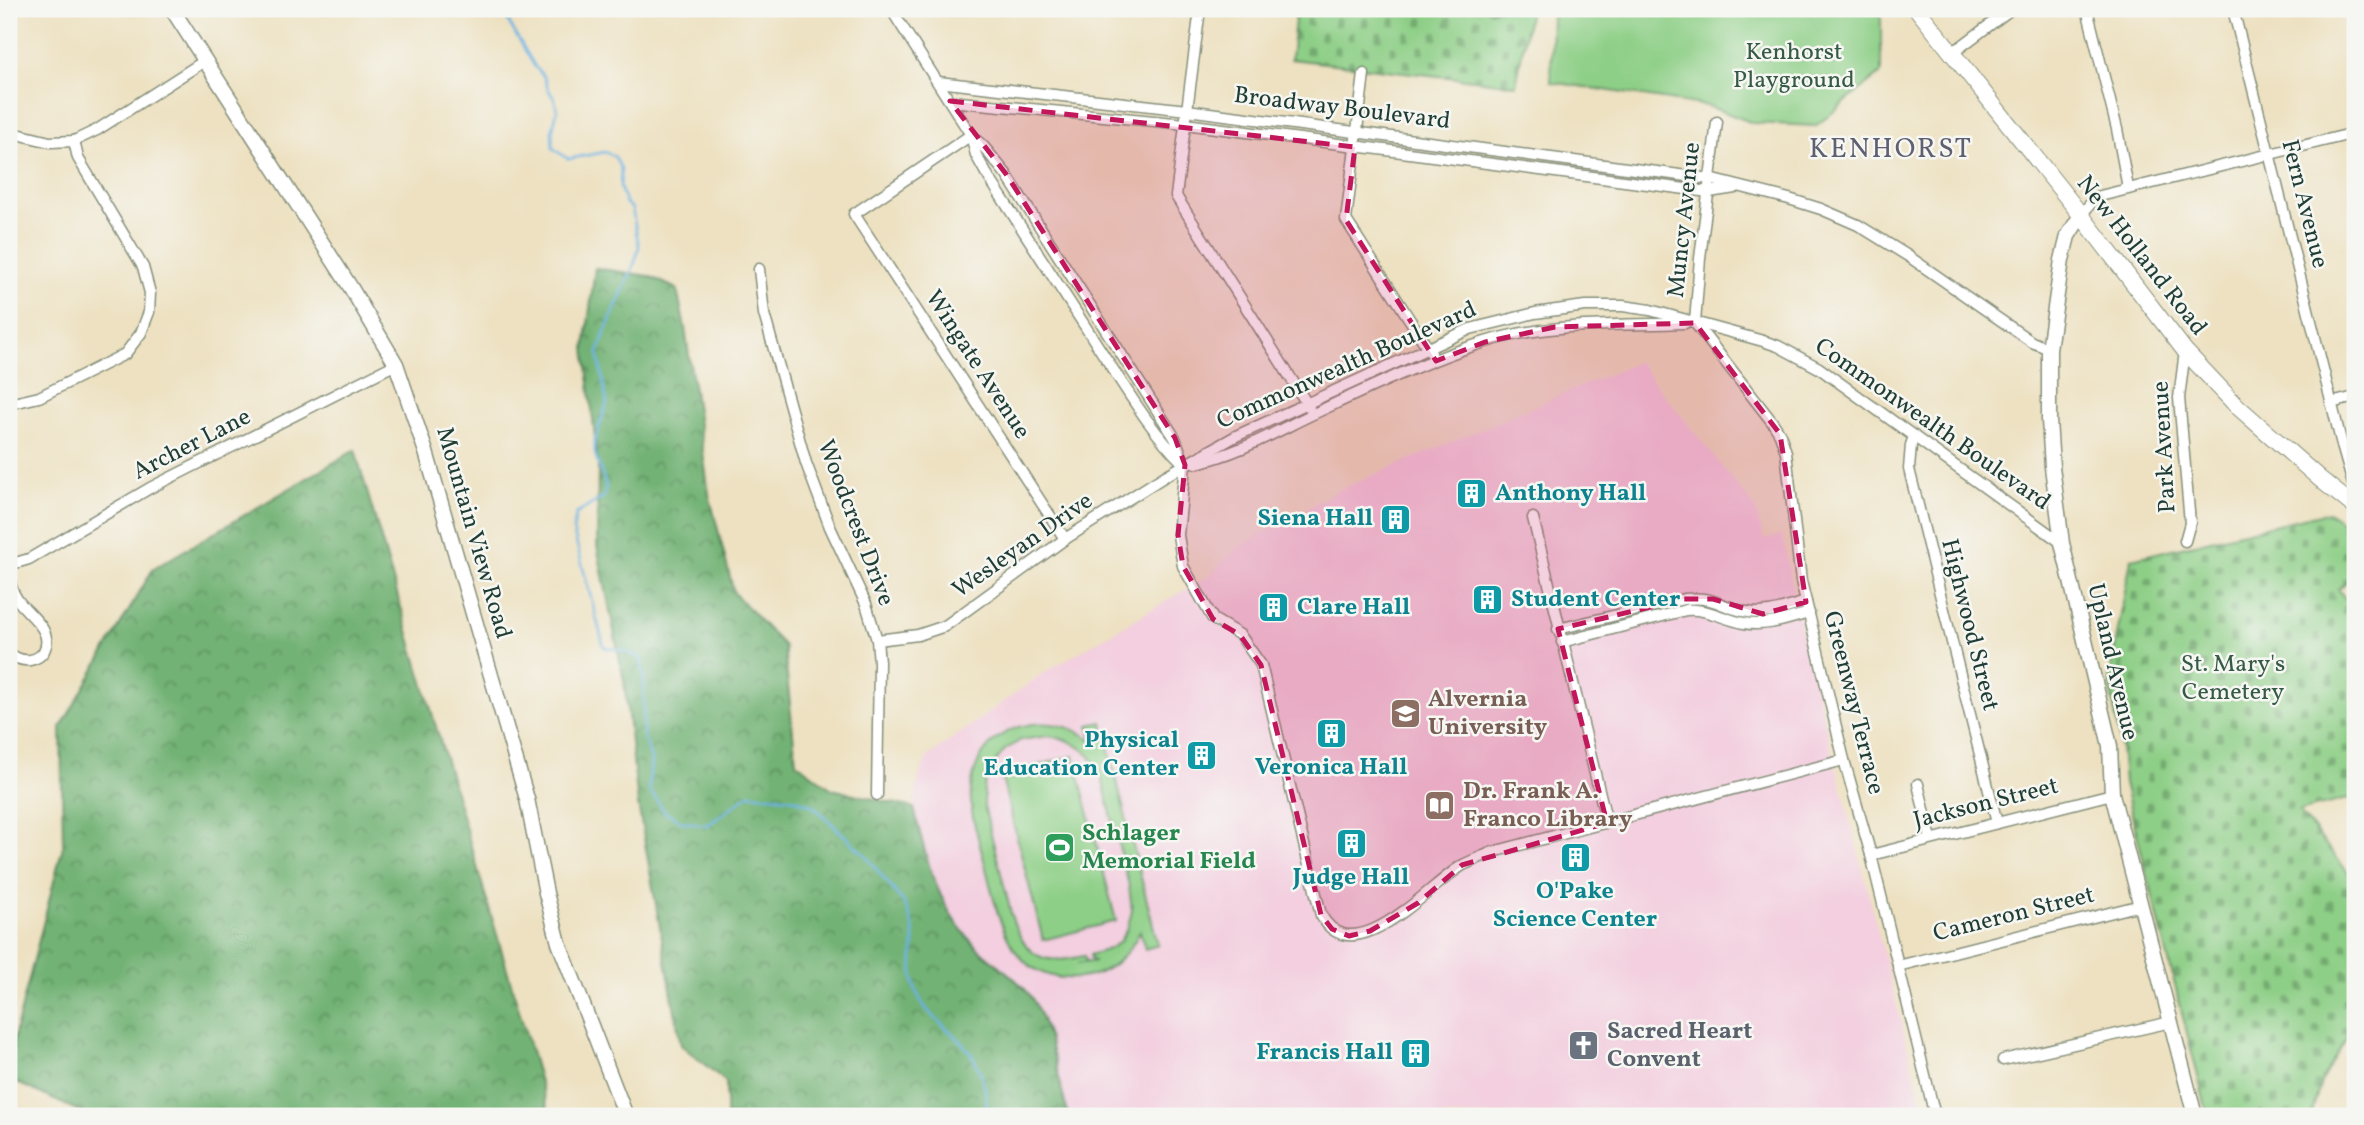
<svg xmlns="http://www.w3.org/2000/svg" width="2364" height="1125" viewBox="0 0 2364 1125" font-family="Vollkorn,serif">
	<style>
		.built { fill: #f3cfdf }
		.green { fill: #8ecf87; stroke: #56865e; stroke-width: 2; fill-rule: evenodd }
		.forest { fill: url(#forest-crowns); stroke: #487854; stroke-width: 2 }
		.cemetery { fill: url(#cemetery-stones); stroke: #56865e; stroke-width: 2 }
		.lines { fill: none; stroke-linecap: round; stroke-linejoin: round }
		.stream { stroke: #6bb3e2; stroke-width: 2.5 }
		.minor-casing { stroke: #868f7a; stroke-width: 13 }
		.tertiary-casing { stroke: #868f7a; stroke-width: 17 }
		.secondary-casing { stroke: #868f7a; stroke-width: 18 }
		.minor { stroke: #fff; stroke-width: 10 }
		.tertiary { stroke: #fff; stroke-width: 14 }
		.secondary { stroke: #fff; stroke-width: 16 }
		.rail-casing { stroke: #1f3d34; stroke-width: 5 }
		.rail { stroke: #f6f6f2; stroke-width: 2.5; stroke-dasharray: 8; stroke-linecap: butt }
		.marked { fill: #c2185b; fill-opacity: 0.2; stroke: #c2185b; stroke-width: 5; stroke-dasharray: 14 9; stroke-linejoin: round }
		.labels { text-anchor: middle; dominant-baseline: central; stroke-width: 5; stroke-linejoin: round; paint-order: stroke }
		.park-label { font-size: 24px; fill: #355a45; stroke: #f6f6f2 }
		.street-label { font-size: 24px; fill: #1f3d34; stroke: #f6f6f2 }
		.culture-label { font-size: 24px; font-weight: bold; fill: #0d838f; stroke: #f6f6f2; text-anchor: start }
		.education-label { font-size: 24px; font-weight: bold; fill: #785e54; stroke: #f6f6f2; text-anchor: start }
		.leisure-label { font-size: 24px; font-weight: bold; fill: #27864d; stroke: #f6f6f2; text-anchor: start }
		.worship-label { font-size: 24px; font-weight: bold; fill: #5b616d; stroke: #f6f6f2; text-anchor: start }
		.quarter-label { font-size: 28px; letter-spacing: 2px; fill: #5f6070; stroke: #f6f6f2 }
	</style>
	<defs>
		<pattern id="forest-crowns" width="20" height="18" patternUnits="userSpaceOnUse" patternTransform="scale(1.75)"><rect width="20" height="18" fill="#72b274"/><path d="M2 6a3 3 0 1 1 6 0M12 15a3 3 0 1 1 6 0" fill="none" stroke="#5d9260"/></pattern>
		<pattern id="cemetery-stones" width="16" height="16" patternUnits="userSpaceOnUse" patternTransform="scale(1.75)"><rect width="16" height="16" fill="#8ecf87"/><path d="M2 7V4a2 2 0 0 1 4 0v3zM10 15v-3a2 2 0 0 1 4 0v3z" fill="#73a96f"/></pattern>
	</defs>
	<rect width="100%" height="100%" fill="#f6f6f2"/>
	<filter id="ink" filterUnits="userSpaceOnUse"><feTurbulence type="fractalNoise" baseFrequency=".0143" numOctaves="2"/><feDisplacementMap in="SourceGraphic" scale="14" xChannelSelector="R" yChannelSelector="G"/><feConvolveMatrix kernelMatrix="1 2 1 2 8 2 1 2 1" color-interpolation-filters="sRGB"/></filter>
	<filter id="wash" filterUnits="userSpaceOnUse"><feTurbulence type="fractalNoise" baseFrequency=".00686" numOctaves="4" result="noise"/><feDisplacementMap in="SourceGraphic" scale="28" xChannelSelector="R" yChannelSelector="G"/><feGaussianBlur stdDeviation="1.57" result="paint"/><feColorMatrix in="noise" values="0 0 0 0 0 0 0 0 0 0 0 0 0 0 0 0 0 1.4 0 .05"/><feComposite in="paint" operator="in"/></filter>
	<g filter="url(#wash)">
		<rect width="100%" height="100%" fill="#ede1c1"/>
		<polygon class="built" points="1638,362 1755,508 1764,539 1782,535 1801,628 1925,1116 1068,1116 1041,1016 1029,994 970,941 950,914 938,891 926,858 914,808 918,780 927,757 1042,674 1210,575 1237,548 1339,490"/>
		<g class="green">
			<polygon points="1552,9 1881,9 1881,73 1816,126 1753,123 1708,106 1551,82"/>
			<path d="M1102,722L1158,945L1145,949L1140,931C1129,955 1108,975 1080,978C1006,984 998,914 984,860C978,835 967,808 972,782C982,723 1048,708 1092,740L1089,725ZM1048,736C1076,739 1095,755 1103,782L1129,886L1132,911L1127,929L1119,942L1109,949L1090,955L1091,960L1095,961L1077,964L1086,962L1084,956C1046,965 1028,960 1013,921L984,806V788L989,770L1005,750L1021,740Z"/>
			<polygon points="1074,756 1116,921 1043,940 1001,775"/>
		</g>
		<g class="forest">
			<path d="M595,268L649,276L677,289L685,328L709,494L734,593L784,646L796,762L832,789L914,808C925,856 936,902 970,940C987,960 1013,973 1029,994C1048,1019 1060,1084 1068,1116H726V1082L681,1045L638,804L624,681L597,546L598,465L585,348Z"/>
			<polygon points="355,450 550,1116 85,1116 81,1112 9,1079 9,1057 63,846 61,727 153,569"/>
		</g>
		<g class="cemetery">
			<polygon points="1296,9 1530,9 1516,85 1291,59"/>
			<polygon points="2328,512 2355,530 2355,575 2338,589 2355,611 2355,797 2299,811 2355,881 2355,1024 2322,1079 2311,1116 2208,1116 2124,783 2121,747 2109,680 2131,559"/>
		</g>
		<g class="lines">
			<path class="stream" d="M501,9L535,67L544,77L548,89L555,100L557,111L552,132L553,148L568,159L605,152L615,157L621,169L620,187L625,202L632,209L639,247L634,265L605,332L598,353L607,403L594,442L595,454L606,486L604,497L576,514L573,530L604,647L624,651L641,658L644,679L643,734L651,760L649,790L665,812L683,822L708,825L749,794L791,798L812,805L866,856L904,903C909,913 914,927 914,939C913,957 910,976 917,993C924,1011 940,1022 953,1034C979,1056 987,1084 987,1116"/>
		</g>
	</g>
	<g filter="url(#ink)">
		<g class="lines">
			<defs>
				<g id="minor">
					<path d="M891,9L971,135L976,155L986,173C1025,234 1064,294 1103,354C1128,392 1151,431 1183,463"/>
					<polyline points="1200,9 1176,196 1309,407"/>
					<polyline points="2087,9 2117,129 2128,188"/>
					<polyline points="2233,9 2343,449 2355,491"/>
					<polyline points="1951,54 2011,9"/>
					<polyline points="1364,74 1346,220 1431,353"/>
					<polyline points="938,82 1187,110 1710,179 1789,199 1821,209 1858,225 1908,256 2032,342 2049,349"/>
					<polyline points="950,101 1185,124 1709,192 1735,188"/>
					<polyline points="9,132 50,142 74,141 97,130 206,60"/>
					<path d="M971,135L983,146L1006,174L1175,438L1185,465L1178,535L1183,566L1213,619L1240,635L1261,665L1321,915C1354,975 1431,883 1463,865C1473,860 1484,856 1493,852L1844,760"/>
					<polyline points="971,135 854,214 1065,539"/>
					<polyline points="2081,215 2096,197 2355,133"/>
					<polyline points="759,269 764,314 806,463 830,527 866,604 877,640 879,662 877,795"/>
					<polyline points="1695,323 1773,423 1780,434 1786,452 1801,581 1844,760 1871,855 1935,1116"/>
					<polyline points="1695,323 1700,258 1717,122"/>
					<polyline points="2185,351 2179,398 2190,523 2185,541"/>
					<polyline points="2331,403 2355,397"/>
					<polyline points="9,404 39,397 125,354 141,333 149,312 150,293 143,267 78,158 74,141"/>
					<polyline points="1914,436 1911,445 1909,469 1997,823"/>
					<path d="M1196,463C1238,454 1275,432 1313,414C1369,388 1427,360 1485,342C1551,322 1618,326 1685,323"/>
					<polyline points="1533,518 1607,823"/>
					<polyline points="9,565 29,559 150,488 396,364"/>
					<path d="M9,572C10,582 11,591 17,599C27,614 55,630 44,651C41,656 36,659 30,660C22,661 15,658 9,653"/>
					<path d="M1558,629L1684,599C1715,596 1717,605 1742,611C1765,617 1785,608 1806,602"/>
					<polyline points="877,640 918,635 945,626 1065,539 1165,476 1236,436 1470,329 1535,313 1585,306 1623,306 1650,310 1763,341 1778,346 1819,368 2062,543"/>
					<path d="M1562,642L1686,610C1707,608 1723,619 1744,623C1766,627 1787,619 1809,613"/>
					<polyline points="1918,784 1931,839"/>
					<polyline points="1871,855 2112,794"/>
					<polyline points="1898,966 2141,905"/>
					<polyline points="2003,1060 2171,1022"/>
				</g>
				<g id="tertiary">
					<polyline points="172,9 351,288 396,364 426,452 527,799 546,893 559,943 626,1116"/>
					<polyline points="2081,215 2068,236 2062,260 2049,349 2049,420 2052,467 2062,543 2110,746 2112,794 2195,1116"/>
				</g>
				<polyline id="secondary" points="1917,9 2081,215 2185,351 2237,406 2320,479 2355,507"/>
			</defs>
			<use href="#minor" class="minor-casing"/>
			<use href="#tertiary" class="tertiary-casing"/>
			<use href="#secondary" class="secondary-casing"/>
			<use href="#minor" class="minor"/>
			<use href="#tertiary" class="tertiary"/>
			<use href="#secondary" class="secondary"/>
			<defs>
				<polyline id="rail" points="2353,1116 2355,1112"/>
			</defs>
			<use href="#rail" class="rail-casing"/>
			<use href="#rail" class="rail"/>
		</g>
	</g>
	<path class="marked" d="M950,101L1355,147L1346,220L1436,361L1485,342L1555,327L1695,323L1780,434L1806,602L1763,614L1713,599H1684L1558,629L1607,823L1462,865L1418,903L1370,931L1349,936L1332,929L1321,915L1261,665L1240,635L1213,619L1183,566L1178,535L1185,465L1175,438L1006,174Z"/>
	<defs>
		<symbol id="building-square" viewBox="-11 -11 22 22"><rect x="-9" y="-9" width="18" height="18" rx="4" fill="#0f9aa8" stroke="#f6f6f2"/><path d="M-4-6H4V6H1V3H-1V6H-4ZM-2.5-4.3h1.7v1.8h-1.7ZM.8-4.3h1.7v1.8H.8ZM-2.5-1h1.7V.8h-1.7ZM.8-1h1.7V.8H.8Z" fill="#fff"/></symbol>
		<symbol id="university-square" viewBox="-11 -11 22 22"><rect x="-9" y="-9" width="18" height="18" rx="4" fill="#8d6e63" stroke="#f6f6f2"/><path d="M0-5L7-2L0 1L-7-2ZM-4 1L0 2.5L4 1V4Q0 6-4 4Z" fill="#fff"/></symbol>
		<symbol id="library-square" viewBox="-11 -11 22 22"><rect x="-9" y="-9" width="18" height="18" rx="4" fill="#8d6e63" stroke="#f6f6f2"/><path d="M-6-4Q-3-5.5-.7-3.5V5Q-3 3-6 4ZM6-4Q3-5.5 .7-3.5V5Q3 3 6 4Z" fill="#fff"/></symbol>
		<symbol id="stadium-square" viewBox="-11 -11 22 22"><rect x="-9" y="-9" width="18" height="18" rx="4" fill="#2e9e5b" stroke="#f6f6f2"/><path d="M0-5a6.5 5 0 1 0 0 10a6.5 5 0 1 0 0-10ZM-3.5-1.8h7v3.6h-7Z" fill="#fff"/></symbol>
		<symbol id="church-square" viewBox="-11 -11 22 22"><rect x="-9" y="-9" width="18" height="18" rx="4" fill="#6b7280" stroke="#f6f6f2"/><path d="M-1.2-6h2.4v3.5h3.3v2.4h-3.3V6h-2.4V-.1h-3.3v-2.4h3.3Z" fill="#fff"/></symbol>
	</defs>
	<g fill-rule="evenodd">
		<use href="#building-square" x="1454" y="476" width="35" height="35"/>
		<use href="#building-square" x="1378" y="502" width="35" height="35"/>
		<use href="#building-square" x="1470" y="582" width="35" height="35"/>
		<use href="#building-square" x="1256" y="590" width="35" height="35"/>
		<use href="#university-square" x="1388" y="696" width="35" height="35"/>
		<use href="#building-square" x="1314" y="716" width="35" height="35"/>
		<use href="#building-square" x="1184" y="738" width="35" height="35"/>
		<use href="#library-square" x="1422" y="788" width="35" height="35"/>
		<use href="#building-square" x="1334" y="826" width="35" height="35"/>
		<use href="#stadium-square" x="1042" y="830" width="35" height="35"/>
		<use href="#building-square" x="1558" y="840" width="35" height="35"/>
		<use href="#church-square" x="1566" y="1028" width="35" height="35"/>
		<use href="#building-square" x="1398" y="1036" width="35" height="35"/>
	</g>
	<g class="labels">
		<g class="park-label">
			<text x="1794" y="53">Kenhorst<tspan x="1794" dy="28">Playground</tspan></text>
			<text x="2233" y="665">St. Mary's<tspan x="2233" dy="28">Cemetery</tspan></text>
		</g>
		<g class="street-label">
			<text transform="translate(1342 109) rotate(7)">Broadway Boulevard</text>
			<text transform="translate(2304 204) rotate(76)">Fern Avenue</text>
			<text transform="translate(1685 220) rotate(-84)">Muncy Avenue</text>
			<text transform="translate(2141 256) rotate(52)">New Holland Road</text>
			<text transform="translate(977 365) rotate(57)">Wingate Avenue</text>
			<text transform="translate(1347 366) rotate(-24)">Commonwealth Boulevard</text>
			<text transform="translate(1932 425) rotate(35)">Commonwealth Boulevard</text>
			<text transform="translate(192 445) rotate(-27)">Archer Lane</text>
			<text transform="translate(2165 447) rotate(-93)">Park Avenue</text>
			<text transform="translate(855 523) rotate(69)">Woodcrest Drive</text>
			<text transform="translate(473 533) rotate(74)">Mountain View Road</text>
			<text transform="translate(1023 546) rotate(-35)">Wesleyan Drive</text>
			<text transform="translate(1969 625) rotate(76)">Highwood Street</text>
			<text transform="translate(2112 662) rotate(77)">Upland Avenue</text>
			<text transform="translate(1853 703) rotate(76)">Greenway Terrace</text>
			<text transform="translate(1986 804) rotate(-14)">Jackson Street</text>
			<text transform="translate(2014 915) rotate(-14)">Cameron Street</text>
		</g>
		<g class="culture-label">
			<text x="1495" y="494">Anthony Hall</text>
			<text x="1373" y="519" text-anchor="end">Siena Hall</text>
			<text x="1511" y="600">Student Center</text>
			<text x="1297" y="608">Clare Hall</text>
			<text x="1179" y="741" text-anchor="end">Physical<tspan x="1179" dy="28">Education Center</tspan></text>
			<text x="1331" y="768" text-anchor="middle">Veronica Hall</text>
			<text x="1351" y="878" text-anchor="middle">Judge Hall</text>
			<text x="1575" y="892" text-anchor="middle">O'Pake<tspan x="1575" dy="28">Science Center</tspan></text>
			<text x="1393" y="1053" text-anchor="end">Francis Hall</text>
		</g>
		<g class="education-label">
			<text x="1428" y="700">Alvernia<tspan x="1428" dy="28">University</tspan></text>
			<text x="1463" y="792">Dr. Frank A.<tspan x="1463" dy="28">Franco Library</tspan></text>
		</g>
		<g class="leisure-label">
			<text x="1082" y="834">Schlager<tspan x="1082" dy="28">Memorial Field</tspan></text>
		</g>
		<g class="worship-label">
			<text x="1607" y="1032">Sacred Heart<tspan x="1607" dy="28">Convent</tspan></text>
		</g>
		<g class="quarter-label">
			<text x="1891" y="149">KENHORST</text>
		</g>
	</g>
	<rect width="2364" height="1125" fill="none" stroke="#f6f6f2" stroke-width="35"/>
</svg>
